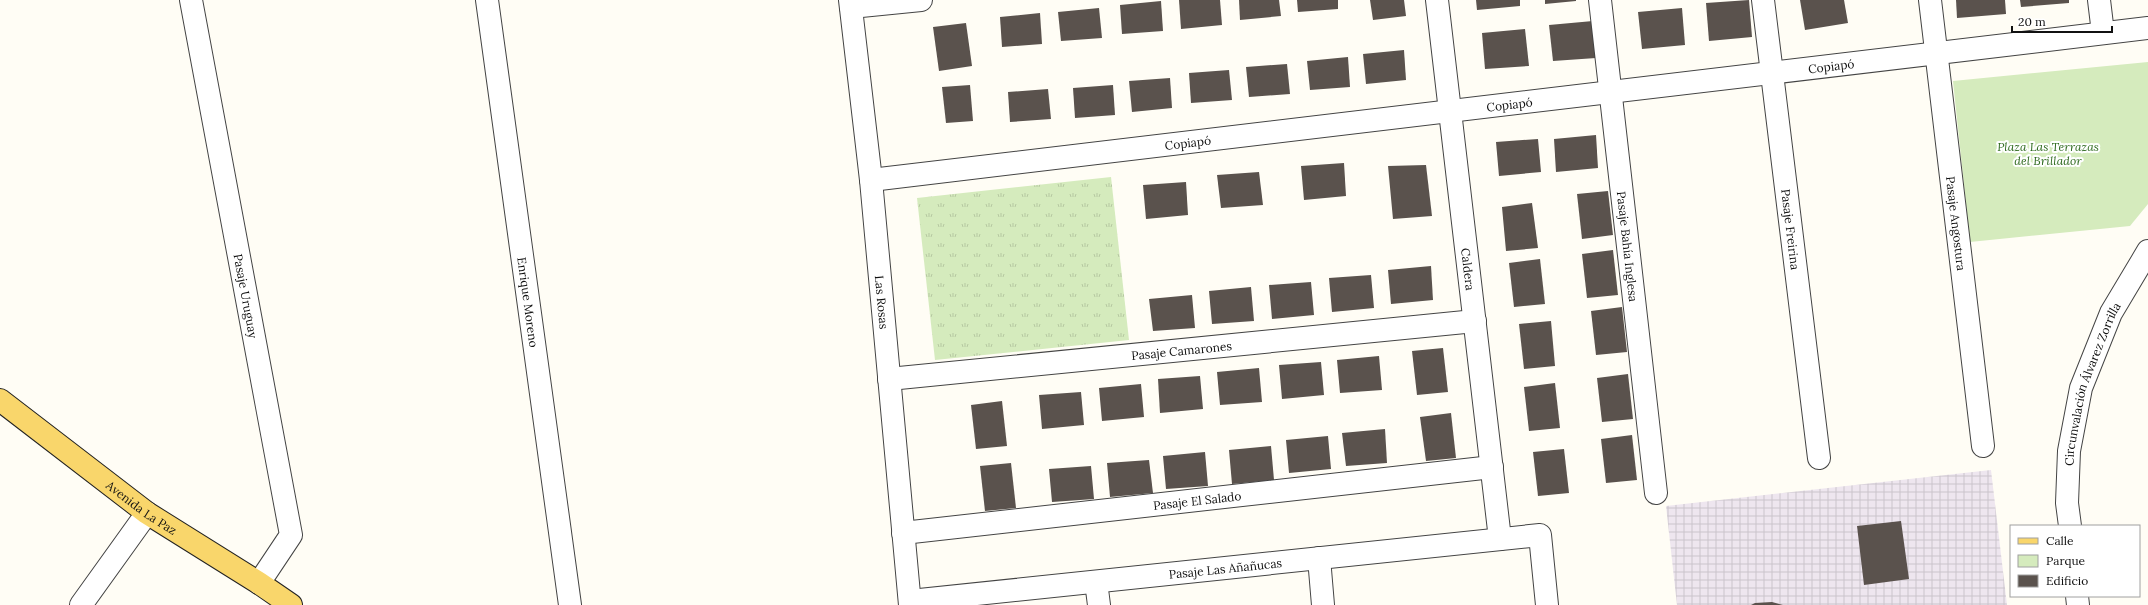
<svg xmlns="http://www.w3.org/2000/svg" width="2148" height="605" viewBox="0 0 2148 605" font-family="Lora,serif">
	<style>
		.industrial { fill: url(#industrial-grid) }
		.grass { fill: url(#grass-tufts) }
		.park { fill: #d5ebbd }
		.building { fill: #5a524d }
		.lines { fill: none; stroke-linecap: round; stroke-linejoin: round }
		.minor-casing { stroke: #444; stroke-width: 24 }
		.major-casing { stroke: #222; stroke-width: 24 }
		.minor { stroke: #fff; stroke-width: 22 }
		.major { stroke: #f9d66b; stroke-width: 22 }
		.labels { text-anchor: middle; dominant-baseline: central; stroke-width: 4; stroke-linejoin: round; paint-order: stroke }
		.street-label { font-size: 12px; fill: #111; stroke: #fff }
		.park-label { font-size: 12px; font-style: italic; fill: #2f6b1f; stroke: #fff }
	</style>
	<defs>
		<pattern id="industrial-grid" width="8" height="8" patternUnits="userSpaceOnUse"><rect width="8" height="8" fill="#eee6ef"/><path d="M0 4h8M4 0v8" fill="none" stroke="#cbc4cc"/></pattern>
		<pattern id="grass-tufts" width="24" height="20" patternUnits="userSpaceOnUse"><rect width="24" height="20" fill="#d5ebbd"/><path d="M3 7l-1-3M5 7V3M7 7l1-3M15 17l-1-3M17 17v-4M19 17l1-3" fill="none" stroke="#b6c8a1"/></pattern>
	</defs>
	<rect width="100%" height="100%" fill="#fffdf5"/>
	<polygon class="industrial" points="1991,470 2007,605 1677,605 1666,506"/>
	<polygon class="grass" points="1111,177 1129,340 935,360 917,198"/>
	<polygon class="park" points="2148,62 2148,204 2130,226 1970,242 1953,81"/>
	<g class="building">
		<polygon points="1179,0 1220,0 1222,25 1181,29"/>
		<polygon points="1239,0 1279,0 1281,16 1240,20"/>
		<polygon points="1297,0 1338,0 1338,9 1298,12"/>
		<polygon points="1370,0 1404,0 1406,16 1373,20"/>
		<polygon points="1476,0 1520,0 1520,6 1477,10"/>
		<polygon points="1545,0 1576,0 1576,1 1545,4"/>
		<polygon points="1749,0 1752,37 1709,41 1706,3"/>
		<polygon points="1800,0 1844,0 1848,23 1805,30"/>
		<polygon points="1956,0 2005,0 2006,14 1957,18"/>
		<polygon points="2020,0 2069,0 2069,3 2021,7"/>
		<polygon points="1161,1 1163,31 1122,34 1120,5"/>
		<polygon points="1099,8 1102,38 1061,41 1058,12"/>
		<polygon points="1682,8 1685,45 1642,49 1638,12"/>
		<polygon points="1040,13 1042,44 1002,47 1000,17"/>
		<polygon points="1593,21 1596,58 1553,61 1549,25"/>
		<polygon points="966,23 972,66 939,71 933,27"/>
		<polygon points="1525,29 1529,66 1485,69 1482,33"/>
		<polygon points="1404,50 1406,80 1366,84 1363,54"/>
		<polygon points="1348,57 1350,87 1310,90 1307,61"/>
		<polygon points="1287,64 1290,94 1249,97 1246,67"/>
		<polygon points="1229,70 1232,100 1191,103 1189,73"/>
		<polygon points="1170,78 1172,108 1132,112 1129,81"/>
		<polygon points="970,85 973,121 946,123 942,87"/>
		<polygon points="1113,85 1115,115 1075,118 1073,88"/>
		<polygon points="1048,89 1051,119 1010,122 1008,92"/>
		<polygon points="1596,135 1598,168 1556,172 1554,139"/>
		<polygon points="1538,139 1541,172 1499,176 1496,142"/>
		<polygon points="1344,163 1346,196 1304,200 1301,166"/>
		<polygon points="1426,165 1432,216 1393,219 1388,166"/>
		<polygon points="1259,172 1263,205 1221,208 1217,175"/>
		<polygon points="1186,182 1188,215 1146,219 1143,185"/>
		<polygon points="1608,191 1613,235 1582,239 1577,194"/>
		<polygon points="1532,203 1538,248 1506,251 1502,207"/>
		<polygon points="1613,250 1618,295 1587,298 1582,254"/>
		<polygon points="1540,259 1545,304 1514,307 1509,263"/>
		<polygon points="1431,266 1433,300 1391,304 1388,270"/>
		<polygon points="1371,275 1374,308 1332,312 1329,278"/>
		<polygon points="1311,282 1314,315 1272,319 1269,285"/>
		<polygon points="1251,287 1254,321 1212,324 1209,291"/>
		<polygon points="1192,295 1195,328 1153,331 1149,299"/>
		<polygon points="1622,307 1627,352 1596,355 1591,311"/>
		<polygon points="1551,321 1555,366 1524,369 1519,324"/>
		<polygon points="1443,348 1448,392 1417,395 1412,351"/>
		<polygon points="1379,356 1382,390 1340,393 1337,360"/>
		<polygon points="1321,362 1324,395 1282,399 1279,365"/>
		<polygon points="1259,368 1262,402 1220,405 1217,372"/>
		<polygon points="1628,374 1633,419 1602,422 1597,378"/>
		<polygon points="1200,376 1203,409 1160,413 1158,379"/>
		<polygon points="1555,383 1560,428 1529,431 1524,387"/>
		<polygon points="1141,384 1144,417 1102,421 1099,388"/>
		<polygon points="1081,392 1084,425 1042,429 1039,395"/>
		<polygon points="1002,401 1007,446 976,449 971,405"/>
		<polygon points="1451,413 1456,458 1426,461 1420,417"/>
		<polygon points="1385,429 1387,463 1346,466 1342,433"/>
		<polygon points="1632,435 1637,480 1606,483 1601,439"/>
		<polygon points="1328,436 1331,469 1289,473 1286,440"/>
		<polygon points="1271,446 1274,480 1232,484 1229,450"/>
		<polygon points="1564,449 1569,493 1538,496 1533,452"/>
		<polygon points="1205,452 1208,486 1166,489 1163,456"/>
		<polygon points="1149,460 1153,493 1110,497 1107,463"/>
		<polygon points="1011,463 1016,508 985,511 980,466"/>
		<polygon points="1091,466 1094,499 1052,502 1049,469"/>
		<polygon points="1901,521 1909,579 1864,585 1857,526"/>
		<polygon points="1772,602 1783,605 1751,605 1755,603"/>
	</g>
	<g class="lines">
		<defs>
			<g id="minor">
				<path id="s1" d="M191,0L291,535L259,583"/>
				<path id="s2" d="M487,0L570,605"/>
				<path id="s3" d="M850,0L871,180L910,605"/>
				<path id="s4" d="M1437,0L1500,539"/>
				<path id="s5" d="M1600,0L1656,493"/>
				<path id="s6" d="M1763,0L1819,458"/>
				<path id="s7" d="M1930,0L1983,446"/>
				<polyline points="2099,0 2103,33"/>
				<polyline points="851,7 921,0"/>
				<path id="s8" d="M871,180L2148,28"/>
				<path id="s9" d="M889,379L1475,321"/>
				<path id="s10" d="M2070,526L2067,503L2069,451L2081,388L2111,313L2148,251"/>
				<path id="s11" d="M903,533L1492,467"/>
				<polyline points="1319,558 1323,605"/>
				<polyline points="1096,582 1099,605"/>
				<polyline points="2077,596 2078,605"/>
				<path id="s12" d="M910,601L1540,535L1547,605"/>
				<polyline points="81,605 147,513"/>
			</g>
			<g id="major">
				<path id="s13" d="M0,400L147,513L259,583L291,605"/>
			</g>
		</defs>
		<use href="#minor" class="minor-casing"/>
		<use href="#major" class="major-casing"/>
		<use href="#minor" class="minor"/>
		<use href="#major" class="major"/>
	</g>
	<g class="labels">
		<g class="street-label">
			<text stroke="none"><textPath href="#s8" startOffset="967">Copiapó</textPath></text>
			<text stroke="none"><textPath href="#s8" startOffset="643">Copiapó</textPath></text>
			<text stroke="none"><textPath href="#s8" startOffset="319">Copiapó</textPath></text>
			<text stroke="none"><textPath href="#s7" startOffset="225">Pasaje Angostura</textPath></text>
			<text stroke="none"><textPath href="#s6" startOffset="231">Pasaje Freirina</textPath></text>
			<text stroke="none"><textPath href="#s5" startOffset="248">Pasaje Bahía Inglesa</textPath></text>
			<text stroke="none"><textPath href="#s4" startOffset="271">Caldera</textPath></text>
			<text stroke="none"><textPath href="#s1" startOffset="301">Pasaje Uruguay</textPath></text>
			<text stroke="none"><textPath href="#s2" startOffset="305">Enrique Moreno</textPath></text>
			<text stroke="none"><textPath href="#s3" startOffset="304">Las Rosas</textPath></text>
			<text stroke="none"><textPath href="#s9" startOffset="294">Pasaje Camarones</textPath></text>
			<text stroke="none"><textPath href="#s10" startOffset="146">Circunvalación Álvarez Zorrilla</textPath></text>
			<text stroke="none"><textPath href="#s11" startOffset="296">Pasaje El Salado</textPath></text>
			<text stroke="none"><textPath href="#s13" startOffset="178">Avenida La Paz</textPath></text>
			<text stroke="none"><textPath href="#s12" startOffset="317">Pasaje Las Añañucas</textPath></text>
		</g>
		<g class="park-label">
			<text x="2048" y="146">Plaza Las Terrazas<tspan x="2048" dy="14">del Brillador</tspan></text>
		</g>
	</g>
	<rect x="2010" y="525" width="130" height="72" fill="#ffffff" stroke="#a0a0a0"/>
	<rect x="2018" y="538" width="20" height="6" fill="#f9d66b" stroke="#a0a0a0"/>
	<text x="2046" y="545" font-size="12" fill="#111111">Calle</text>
	<rect x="2018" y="555" width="20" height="12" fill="#d5ebbd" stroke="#a0a0a0"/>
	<text x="2046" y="565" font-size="12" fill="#111111">Parque</text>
	<rect x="2018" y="575" width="20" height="12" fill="#5a524d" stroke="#a0a0a0"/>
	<text x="2046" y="585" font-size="12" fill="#111111">Edificio</text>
	<path d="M2012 26v6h100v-6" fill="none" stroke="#111111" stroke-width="2"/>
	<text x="2018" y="26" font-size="12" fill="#111111" stroke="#ffffff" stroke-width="3" paint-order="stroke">20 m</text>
</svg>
